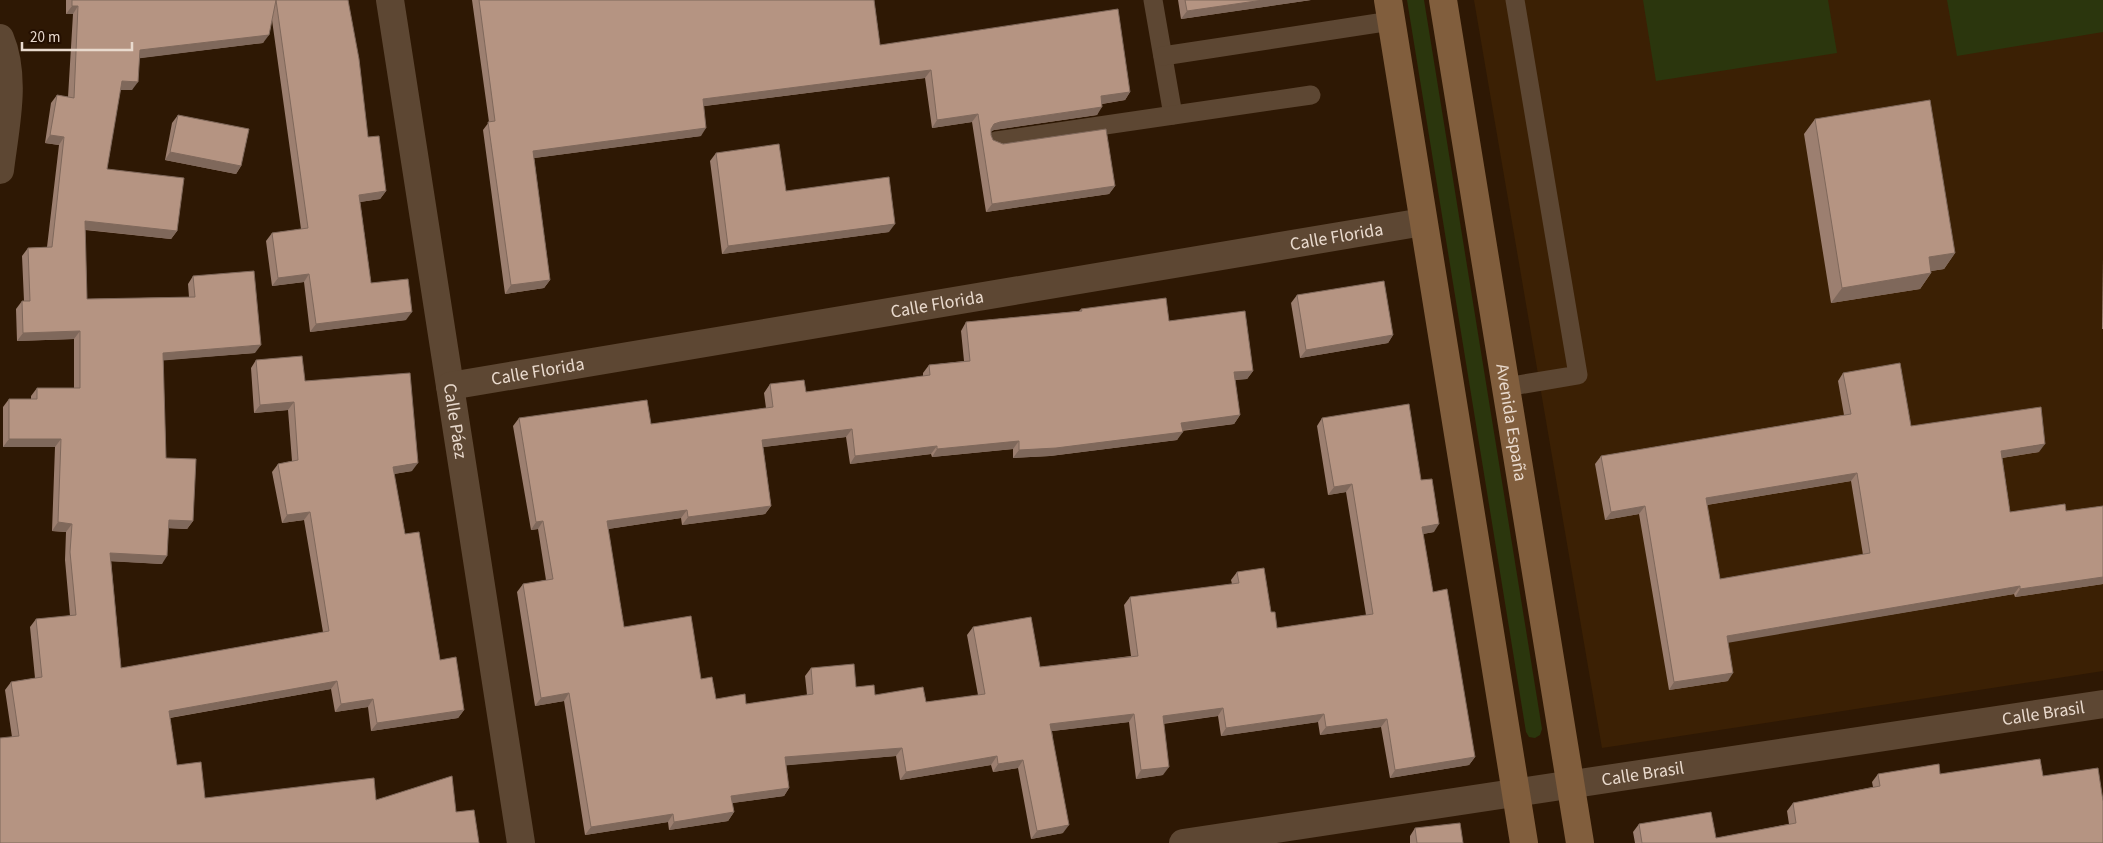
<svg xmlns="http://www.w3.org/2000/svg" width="2103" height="843" viewBox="0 0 2103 843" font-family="'Source Sans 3',sans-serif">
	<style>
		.built { fill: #3b2004 }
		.green { fill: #2b360d }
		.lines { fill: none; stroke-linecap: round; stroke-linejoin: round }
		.service { stroke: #5d4733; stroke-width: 19 }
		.minor { stroke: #5d4733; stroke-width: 28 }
		.secondary { stroke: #815e3d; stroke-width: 28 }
		.wall { fill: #9c7f70; fill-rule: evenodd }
		.shaded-wall { fill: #7f685b }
		.building { fill: #b59482; stroke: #7f685b; fill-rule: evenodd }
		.labels { text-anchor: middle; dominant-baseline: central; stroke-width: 5; stroke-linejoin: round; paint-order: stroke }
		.street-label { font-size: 18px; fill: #e9dace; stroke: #240f00 }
	</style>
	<rect width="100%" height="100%" fill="#2e1804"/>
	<polygon class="built" points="1474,0 2103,0 2103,671 1602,748"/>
	<g class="green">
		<polygon points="1407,0 1424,0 1542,729 1540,735 1535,738 1529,737 1526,732"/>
		<polygon points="1643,0 1828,0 1837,53 1656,81"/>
		<polygon points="1947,0 2103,0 2103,32 1957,56"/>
	</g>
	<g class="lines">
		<g class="service">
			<polyline points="1153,0 1173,115"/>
			<polyline points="1163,56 1391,21"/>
			<polyline points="996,141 1311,95"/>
			<polyline points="1506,387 1578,375 1515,0"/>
		</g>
		<g class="minor">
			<path id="s1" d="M390,0L521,843"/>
			<path d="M0,38C17,78 5,128 0,170"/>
			<path id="s2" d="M450,386L1423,222"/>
			<path id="s3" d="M1183,843L2103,704"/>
		</g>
		<g class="secondary">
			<polyline points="1388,0 1524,843"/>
			<path id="s4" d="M1443,0L1580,843"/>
		</g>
	</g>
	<g class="wall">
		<polygon points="66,0 348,0 368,137 386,191 380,199 360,202 371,283 406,320 310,332 304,282 272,286 266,241 272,233 301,229 272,20 263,43 139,58 132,90 120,90 107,169 177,231 171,239 85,230 87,299 189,297 188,284 193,276 255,353 163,360 166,458 193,521 187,529 169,528 162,564 111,561 121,668 323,632 304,520 282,523 272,472 278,464 292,461 288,410 254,413 251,368 256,360 305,381 412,471 394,474 405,534 440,660 464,710 458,718 371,731 368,707 335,712 331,689 170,718 177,765 205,798 376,800 456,812 479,843 0,843 12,737 5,690 11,682 35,678 30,627 36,619 70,616 65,560 66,532 52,531 55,447 3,447 3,407 9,399 31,399 31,396 37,388 74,388 74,339 17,341 16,309 22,301 24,301 22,256 28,248 47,247 59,145 45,143 51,103 57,95 68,97 73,14 66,14"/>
		<polygon points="472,0 874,0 880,45 1130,92 1125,100 1102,104 1097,115 994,130 991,131 991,135 993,140 1115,186 1109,194 986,212 972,122 932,128 925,78 704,106 701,136 534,158 550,280 544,288 505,294 483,130 489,122"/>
		<polygon points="1178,0 1311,0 1181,19"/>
		<polygon points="178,115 241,166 236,174 165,160 172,123"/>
		<polygon points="1815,119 1955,253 1944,269 1931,271 1931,273 1920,289 1831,303 1804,134"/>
		<polygon points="716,153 786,191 889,232 722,254 710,161"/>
		<polygon points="2103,258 2103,329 2102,329"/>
		<polygon points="1297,295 1393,335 1388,343 1300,358 1291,303"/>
		<polygon points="1081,309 1169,321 1253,371 1247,379 1235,380 1240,415 1234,424 1182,431 1177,440 1050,456 1013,458 1013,449 932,457 931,454 850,464 846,437 763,447 771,506 765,514 682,525 681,518 608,529 624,627 701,679 716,699 746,704 807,695 805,676 811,668 875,695 926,702 978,695 967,635 973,627 1040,667 1131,656 1124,605 1130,597 1232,584 1231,580 1237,572 1271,612 1277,628 1366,615 1346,492 1328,495 1317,426 1322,418 1421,480 1434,532 1423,534 1433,592 1475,757 1469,765 1390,778 1381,727 1320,735 1318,722 1221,736 1218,716 1163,724 1163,775 1136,779 1129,722 1052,731 1063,833 1031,839 1018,768 993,772 991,765 900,780 896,756 786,765 789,788 784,796 732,803 734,812 728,821 669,830 668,822 585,835 564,701 535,706 517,592 523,584 546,580 538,529 531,530 513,426 519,418 651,424 766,408 764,393 770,384 806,392 923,376 923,373 929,365 964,361 961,331 966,322 1079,311"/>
		<path d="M1843,373L1911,426L2039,452L2002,458L2010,512L2066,511L2103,506V584L2015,597L2014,594L1728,642V681L1669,690L1639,514L1605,520L1595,464L1601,456L1844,415L1838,381ZM1851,481L1863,555L1720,579L1707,505Z"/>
		<polygon points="1878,774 1940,774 2043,776 2103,843 1635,843 1633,832 1639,824 1716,838 1789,824 1787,811 1793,803 1873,787 1872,782"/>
		<polygon points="1415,828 1463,843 1410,843 1410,836"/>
	</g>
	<g class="shaded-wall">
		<polygon points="1263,0 1311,0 1181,19 1187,11"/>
		<polygon points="72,6 78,6 73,14 66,14"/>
		<polygon points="269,35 263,43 134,59 140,50"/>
		<polygon points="931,70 925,78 697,107 703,99"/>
		<polygon points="122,81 138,82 132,90 116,90"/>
		<polygon points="1130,92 1125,100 1095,105 1101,96"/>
		<polygon points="1102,107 1097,115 994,130 989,133 994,124 1000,122"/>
		<polygon points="978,114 972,122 932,128 937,120"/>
		<polygon points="706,128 701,136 527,159 533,151"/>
		<polygon points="50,135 64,137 59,145 45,143"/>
		<polygon points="170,152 241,166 236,174 165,160"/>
		<polygon points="1115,186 1109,194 986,212 992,204"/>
		<polygon points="386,191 380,199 353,203 359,195"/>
		<polygon points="85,221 177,231 171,239 79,229"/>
		<polygon points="895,224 889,232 722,254 728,246"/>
		<polygon points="1955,253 1944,269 1918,273 1929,257"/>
		<polygon points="1931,273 1920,289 1831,303 1842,288"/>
		<polygon points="309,274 304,282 272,286 278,278"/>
		<polygon points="550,280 544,288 505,294 511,285"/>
		<polygon points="412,312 406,320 310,332 316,324"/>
		<polygon points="80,331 74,339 17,341 23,333"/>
		<polygon points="1393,335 1388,343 1300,358 1306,350"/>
		<polygon points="261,345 255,353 157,361 163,353"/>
		<polygon points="1253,371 1247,379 1228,380 1234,372"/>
		<polygon points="294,402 288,410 254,413 260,405"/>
		<polygon points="1240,415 1234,424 1176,431 1181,423"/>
		<polygon points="852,429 846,437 756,448 762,440"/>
		<polygon points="1183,432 1177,440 1050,456 1013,458 1019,450"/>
		<polygon points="9,439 61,439 55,447 3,447"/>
		<polygon points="1019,441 1013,449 932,457 937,449"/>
		<polygon points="2045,444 2039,452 1995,459 2001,451"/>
		<polygon points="937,446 931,454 850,464 855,456"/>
		<polygon points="418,463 412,471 387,475 393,467"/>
		<polygon points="1857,473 1851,481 1700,506 1706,498"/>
		<polygon points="1352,484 1346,492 1328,495 1334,487"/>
		<polygon points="771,506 765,514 682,525 688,517"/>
		<polygon points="1645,506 1639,514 1605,520 1611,512"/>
		<polygon points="687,510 681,518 601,530 607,521"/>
		<polygon points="310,512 304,520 282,523 287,515"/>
		<polygon points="169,520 193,521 187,529 163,528"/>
		<polygon points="543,521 538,529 531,530 536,522"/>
		<polygon points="58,522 72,524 66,532 52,531"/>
		<polygon points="1439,524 1434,532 1416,535 1422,527"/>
		<polygon points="110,553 167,556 162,564 105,561"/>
		<polygon points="2103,577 2103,584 2015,597 2020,589"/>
		<polygon points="2020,586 2014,594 1721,644 1727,636"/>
		<polygon points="1733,673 1728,681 1669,690 1674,682"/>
		<polygon points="337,681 331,689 163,719 169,711"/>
		<polygon points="569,693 564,701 535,706 541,698"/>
		<polygon points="373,699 368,707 335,712 341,704"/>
		<polygon points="1223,708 1218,716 1157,724 1163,716"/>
		<polygon points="464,710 458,718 371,731 377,723"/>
		<polygon points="1134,714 1129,722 1044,732 1050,724"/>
		<polygon points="1324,714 1318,722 1221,736 1226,728"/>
		<polygon points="1387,719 1381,727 1320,735 1326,727"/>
		<polygon points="902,748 896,756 779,766 785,757"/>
		<polygon points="997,756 991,765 900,780 906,772"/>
		<polygon points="1475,757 1469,765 1390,778 1395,770"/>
		<polygon points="1023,760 1018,768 993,772 998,764"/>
		<polygon points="1169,767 1163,775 1136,779 1141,770"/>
		<polygon points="789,788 784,796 725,804 731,796"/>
		<polygon points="734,812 728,821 669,830 674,822"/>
		<polygon points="673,814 668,822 585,835 591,827"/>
		<polygon points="1069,825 1063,833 1031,839 1037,831"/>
	</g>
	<g class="building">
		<polygon points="72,0 348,0 359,59 368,137 379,136 386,191 359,195 371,283 408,279 412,312 316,324 309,274 278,278 272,233 308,228 276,0 269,35 140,50 138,82 122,81 107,169 184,178 177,231 85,221 87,299 195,297 193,276 254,271 261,345 163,353 166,458 196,459 193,521 169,520 167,556 110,553 121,668 329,631 310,512 287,515 278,464 298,460 294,402 260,405 256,360 302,356 305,381 410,373 418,463 393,467 405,534 419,532 440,660 456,657 464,710 377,723 373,699 341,704 337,681 169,711 177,765 201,762 205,798 374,778 376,800 452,776 456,812 474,810 479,843 0,843 0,738 19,736 11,682 42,677 36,619 76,615 70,552 72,524 58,522 61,439 9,439 9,399 37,399 37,388 80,388 80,331 23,333 22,301 30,301 28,248 52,247 64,137 50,135 57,95 74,98 78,6 72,6"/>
		<polygon points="479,0 874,0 880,45 1118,9 1130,92 1101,96 1102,107 1000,122 994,124 991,129 991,135 993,140 1003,144 1106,129 1115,186 992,204 978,114 937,120 931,70 703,99 706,128 533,151 550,280 511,285 488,122 495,121"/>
		<polygon points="1185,0 1263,0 1187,11"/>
		<polygon points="1930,100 1955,253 1929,257 1931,273 1842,288 1815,119"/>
		<polygon points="178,115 249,129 241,166 170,152"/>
		<polygon points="779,144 786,191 889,177 895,224 728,246 716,153"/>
		<polygon points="1384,281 1393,335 1306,350 1297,295"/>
		<polygon points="1166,298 1169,321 1245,311 1253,371 1234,372 1240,415 1181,423 1183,432 1056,448 1019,450 1019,441 937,449 937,446 855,456 852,429 762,440 771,506 688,517 687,510 607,521 624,627 691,616 701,679 712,677 716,699 745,694 746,704 813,694 811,668 854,664 856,687 874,685 875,695 923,687 926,702 985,694 973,627 1031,617 1040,667 1138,656 1130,597 1239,583 1237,572 1264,568 1271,612 1275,612 1277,628 1373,614 1352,484 1334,487 1322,418 1409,404 1421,480 1432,479 1439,524 1422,527 1433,592 1447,589 1475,757 1395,770 1387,719 1326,727 1324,714 1226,728 1223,708 1163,716 1169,767 1141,770 1134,714 1050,724 1069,825 1037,831 1023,760 998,764 997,756 906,772 902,748 785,757 789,788 731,796 734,812 674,822 673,814 591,827 569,693 541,698 523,584 553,579 543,521 536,522 519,418 647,400 651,424 773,407 770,384 804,380 806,392 930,375 929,365 970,361 966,322 1082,311 1081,309"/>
		<path d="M1900,363L1911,426L2041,407L2045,444L2001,451L2010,512L2065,504L2066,511L2103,506V577L2020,589V586L1727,636L1733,673L1674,682L1645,506L1611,512L1601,456L1851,414L1843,373ZM1857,473L1870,553L1720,579L1706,498Z"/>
		<polygon points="2040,759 2043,776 2098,768 2103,801 2103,843 1642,843 1639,824 1711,812 1716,838 1796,823 1793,803 1880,786 1878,774 1939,764 1940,774"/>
		<polygon points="1460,823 1463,843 1417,843 1415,828"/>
	</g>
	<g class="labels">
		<g class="street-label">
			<text stroke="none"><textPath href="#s2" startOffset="899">Calle Florida</textPath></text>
			<text stroke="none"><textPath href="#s2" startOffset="494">Calle Florida</textPath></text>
			<text stroke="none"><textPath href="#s2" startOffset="89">Calle Florida</textPath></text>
			<text stroke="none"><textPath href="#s1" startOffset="426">Calle Páez</textPath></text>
			<text stroke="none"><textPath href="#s4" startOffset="428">Avenida España</textPath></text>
			<text stroke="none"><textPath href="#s3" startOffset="870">Calle Brasil</textPath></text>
			<text stroke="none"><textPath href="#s3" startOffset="465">Calle Brasil</textPath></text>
		</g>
	</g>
	<path d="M22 42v8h110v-8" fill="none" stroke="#e9dace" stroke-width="2.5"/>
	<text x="30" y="42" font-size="15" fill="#e9dace" stroke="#240f00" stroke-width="4" paint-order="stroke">20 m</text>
</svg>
